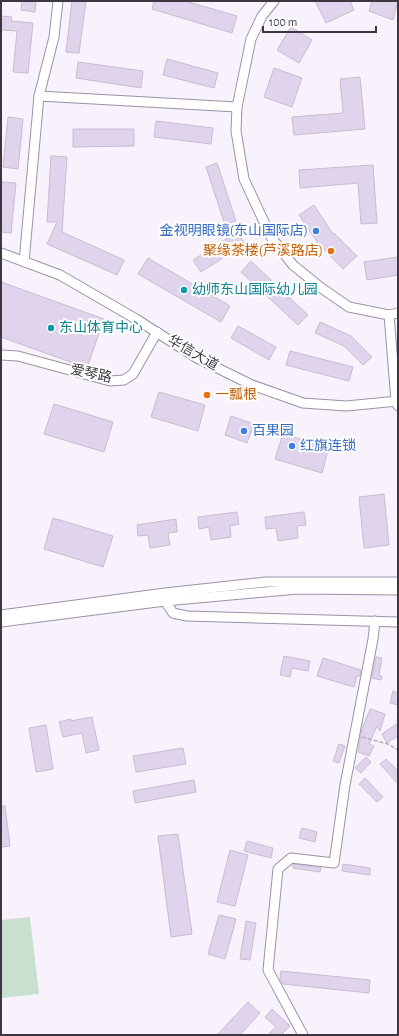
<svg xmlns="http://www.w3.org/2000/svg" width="399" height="1036" viewBox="0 0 399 1036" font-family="'Alegreya Sans','Noto Sans SC',sans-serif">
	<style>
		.green { fill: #c9dfcf }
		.building { fill: #e0d4ec; stroke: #c8bcd3 }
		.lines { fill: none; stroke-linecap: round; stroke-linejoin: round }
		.minor-casing { stroke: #9c91a7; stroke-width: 11 }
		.path { stroke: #b4afb8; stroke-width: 1.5; stroke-dasharray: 4 2; stroke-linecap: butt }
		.minor { stroke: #fff; stroke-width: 9 }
		.shop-dot { fill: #3f7fe0; stroke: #fff; stroke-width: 1.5 }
		.food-dot { fill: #e8710a; stroke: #fff; stroke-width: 1.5 }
		.culture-dot { fill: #0f9aa8; stroke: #fff; stroke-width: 1.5 }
		.labels { text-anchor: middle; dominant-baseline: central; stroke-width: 4; stroke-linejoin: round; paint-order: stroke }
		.shop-label { font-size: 14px; fill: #366cbe; stroke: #fff; text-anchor: start }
		.food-label { font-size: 14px; fill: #c56008; stroke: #fff; text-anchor: end }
		.culture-label { font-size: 14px; fill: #0d838f; stroke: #fff; text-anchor: start }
		.street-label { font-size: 14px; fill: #3c3740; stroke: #fff }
	</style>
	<rect width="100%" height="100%" fill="#f7f2fc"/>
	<polygon class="green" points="30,917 39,994 1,998 1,920"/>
	<g class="building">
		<polygon points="22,1 36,1 35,12 21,10"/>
		<polygon points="72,1 86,1 79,53 66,52"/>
		<polygon points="154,1 185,1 237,16 232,33 152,9"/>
		<polygon points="315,1 350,1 354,10 326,23"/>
		<polygon points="372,1 398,1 393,20 369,11"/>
		<polygon points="1,16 12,17 11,21 33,23 28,73 13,72 17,31 1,30"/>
		<polygon points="291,27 312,40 299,63 277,50"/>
		<polygon points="167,59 218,73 214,88 163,75"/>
		<polygon points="78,62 143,71 141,88 76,78"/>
		<polygon points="274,68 302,78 292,107 264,97"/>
		<polygon points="360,77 365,129 294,135 292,117 343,113 340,79"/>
		<polygon points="8,117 23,119 18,169 3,167"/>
		<polygon points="156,121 213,128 211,144 154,137"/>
		<polygon points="73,129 134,129 134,146 73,147"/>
		<polygon points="51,156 67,157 62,232 124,260 117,275 47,244 57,222 47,222"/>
		<polygon points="217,163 236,221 225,225 206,167"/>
		<polygon points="373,165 377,223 361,224 358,183 300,188 299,170"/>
		<polygon points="1,182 16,183 11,233 1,232"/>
		<polygon points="314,205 333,234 334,233 357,256 343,269 318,243 299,215"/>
		<polygon points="237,232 245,244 201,272 193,260"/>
		<polygon points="398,257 398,275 367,280 364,262"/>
		<polygon points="148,258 230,306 221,322 138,274"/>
		<polygon points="251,261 308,315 298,325 241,272"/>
		<polygon points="1,282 104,319 87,368 1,337"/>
		<polygon points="320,322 351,336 372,357 363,365 344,346 315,333"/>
		<polygon points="238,326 276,347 269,360 231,338"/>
		<polygon points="290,351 353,367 349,381 286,365"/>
		<polygon points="159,392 205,405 198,431 151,417"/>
		<polygon points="54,404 113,422 104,452 44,434"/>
		<polygon points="231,416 254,424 247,443 225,435"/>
		<polygon points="283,434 329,447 322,473 275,459"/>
		<polygon points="384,494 389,545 364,548 359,497"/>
		<polygon points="237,512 239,524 230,526 231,537 211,540 209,527 199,529 198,517"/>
		<polygon points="304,512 306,525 297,526 298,538 278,541 276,528 266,529 265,517"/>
		<polygon points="53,518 113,536 103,567 44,549"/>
		<polygon points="176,519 177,532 168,533 170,545 150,548 148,535 138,536 137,525"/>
		<polygon points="284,656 310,661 308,671 292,668 290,677 280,675"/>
		<polygon points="376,657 382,658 379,675 382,676 381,680 372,678"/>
		<polygon points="323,658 361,670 360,676 357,676 354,687 317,676"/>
		<polygon points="393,691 398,693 398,705 390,703"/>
		<polygon points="370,709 385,714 380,731 377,726 369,744 374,746 369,756 358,752 362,729"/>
		<polygon points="92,717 99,750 86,753 82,733 63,737 59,722 71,719 71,721"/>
		<polygon points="398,723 398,736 387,743 382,734"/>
		<polygon points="46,725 53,769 36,772 29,728"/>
		<polygon points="339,744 345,746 339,763 333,761"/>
		<polygon points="183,748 186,764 136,772 133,756"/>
		<polygon points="366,757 371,762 361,773 355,768"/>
		<polygon points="386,759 398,771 398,784 380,764"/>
		<polygon points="365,778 383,797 377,802 359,784"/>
		<polygon points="194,780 196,792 135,803 133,791"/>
		<polygon points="1,806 5,806 10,846 1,847"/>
		<polygon points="302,828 317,832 315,842 299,838"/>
		<polygon points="178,834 192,934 171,937 158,836"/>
		<polygon points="247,841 273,848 271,858 244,851"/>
		<polygon points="230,850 248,855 235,906 217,902"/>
		<polygon points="293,864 321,868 320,872 293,868"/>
		<polygon points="343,864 370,868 370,875 342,871"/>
		<polygon points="219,915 236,919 225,959 208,954"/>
		<polygon points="246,921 256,923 250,960 240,959"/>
		<polygon points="281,971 370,980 369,993 283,984 280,979"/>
		<polygon points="248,1002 260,1013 240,1035 217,1035"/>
		<polygon points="272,1009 290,1026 281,1035 268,1035 276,1027 265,1017"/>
	</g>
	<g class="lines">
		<defs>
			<g id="minor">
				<polyline points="274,1 262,16 251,39 237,107 236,131 244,179 271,237 293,265 320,287 349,307 389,315 398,313"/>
				<polyline points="39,96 54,37 58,1"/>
				<polyline points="1,253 60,275 136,319 197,358 252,385 303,403 346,406 398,401"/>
				<polyline points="24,262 39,96 237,107"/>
				<polyline points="389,315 396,401 398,406"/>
				<polyline points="1,355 18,356 110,381 124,380 133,374 157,332"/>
				<polyline points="165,601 173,613 187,616 398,622"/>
				<polyline points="1,615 165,593 266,582 398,582"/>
				<polyline points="1,622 165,601 298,589 398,590"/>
				<polyline points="303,1035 268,970 278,869 291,858 334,863 345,785 373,639 375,621"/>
			</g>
		</defs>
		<use href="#minor" class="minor-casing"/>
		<polyline class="path" points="362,737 388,744 398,750"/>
		<use href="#minor" class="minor"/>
	</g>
	<g class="shop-dot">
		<circle cx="316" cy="231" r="4"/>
		<circle cx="244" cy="431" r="4"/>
		<circle cx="292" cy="446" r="4"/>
	</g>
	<g class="food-dot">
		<circle cx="331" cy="251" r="4"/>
		<circle cx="207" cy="395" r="4"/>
	</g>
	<g class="culture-dot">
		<circle cx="184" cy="290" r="4"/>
		<circle cx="51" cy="328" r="4"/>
	</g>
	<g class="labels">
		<g class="shop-label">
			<text x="308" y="231" text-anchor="end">金视明眼镜(东山国际店)</text>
			<text x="252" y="431">百果园</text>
			<text x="300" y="446">红旗连锁</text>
		</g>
		<g class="food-label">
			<text x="323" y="251">聚缘茶楼(芦溪路店)</text>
			<text x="215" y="395" text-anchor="start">一瓢根</text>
		</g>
		<g class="culture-label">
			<text x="192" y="290">幼师东山国际幼儿园</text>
			<text x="59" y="328">东山体育中心</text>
		</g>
		<g class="street-label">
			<text transform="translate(193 353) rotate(30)">华信大道</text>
			<text transform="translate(91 374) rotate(12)">爱琴路</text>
		</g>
	</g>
	<rect width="399" height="1036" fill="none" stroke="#3c3740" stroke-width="4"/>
	<path d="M263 26v6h113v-6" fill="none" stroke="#3c3740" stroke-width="2"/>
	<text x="269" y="26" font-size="12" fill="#3c3740" stroke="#ffffff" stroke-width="3" paint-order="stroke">100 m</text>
</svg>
